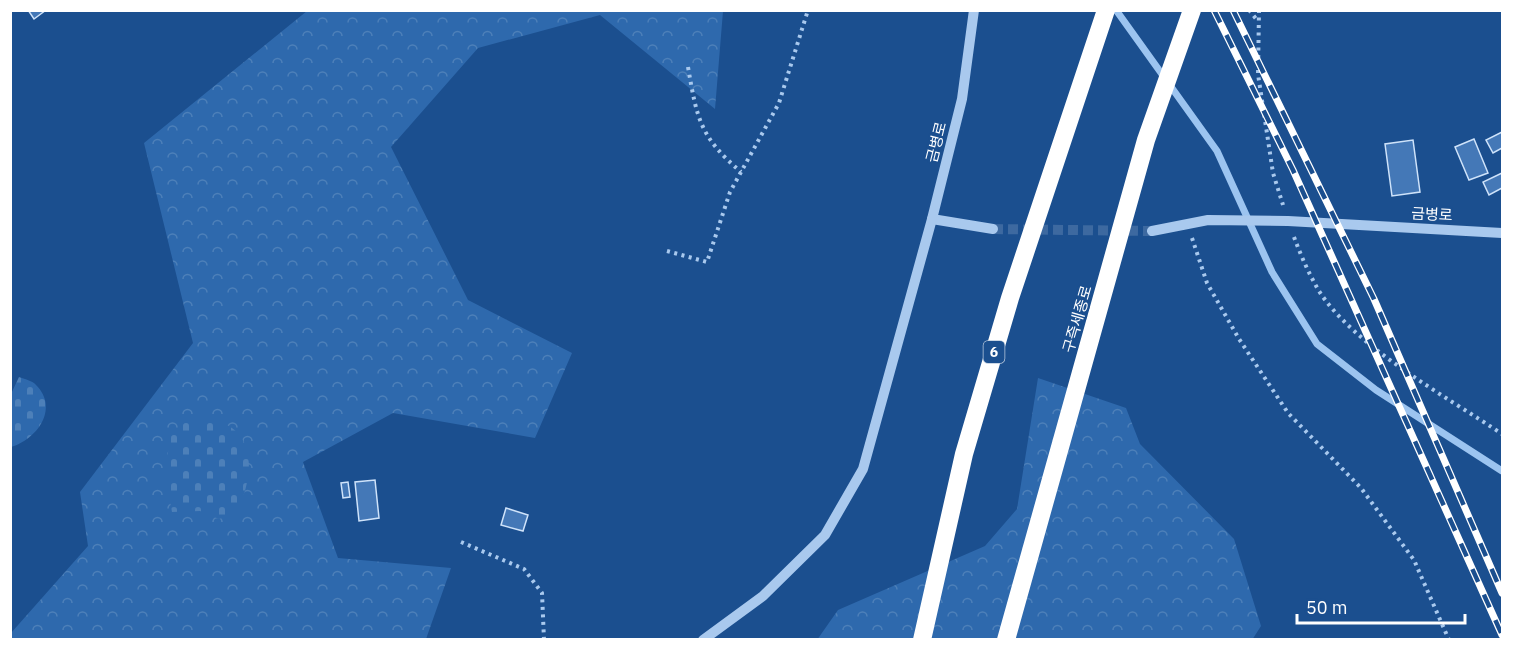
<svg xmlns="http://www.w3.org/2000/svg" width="1513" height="650" viewBox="0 0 1513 650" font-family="'IBM Plex Sans','Noto Sans KR',sans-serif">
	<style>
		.forest { fill: url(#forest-crowns) }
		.cemetery { fill: url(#cemetery-stones) }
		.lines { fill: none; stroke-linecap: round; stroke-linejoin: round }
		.stream { stroke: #9cc4f0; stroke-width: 7 }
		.building { fill: #4478b7; stroke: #cfe3fa; stroke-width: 1.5 }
		.minor-tunnel { stroke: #3d69a0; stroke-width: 10; stroke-dasharray: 10 5; stroke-linecap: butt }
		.path { stroke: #a9c9ee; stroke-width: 4; stroke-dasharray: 3 4.5; stroke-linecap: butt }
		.minor { stroke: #a9c9ee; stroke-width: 10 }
		.highway { stroke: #fff; stroke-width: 18 }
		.rail-casing { stroke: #fff; stroke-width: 7 }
		.rail { stroke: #1b4f8f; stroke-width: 4.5; stroke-dasharray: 14; stroke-linecap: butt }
		.labels { text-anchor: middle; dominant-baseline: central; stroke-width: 4.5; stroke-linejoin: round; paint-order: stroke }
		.shield { fill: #1b4f8f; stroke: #bbcadd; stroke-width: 1.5 }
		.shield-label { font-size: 14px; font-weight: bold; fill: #fff }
		.street-label { font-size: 15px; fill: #fff; stroke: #1b4f8f }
	</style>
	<defs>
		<pattern id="forest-crowns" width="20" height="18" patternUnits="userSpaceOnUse" patternTransform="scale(1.5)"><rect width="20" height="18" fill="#2e69ad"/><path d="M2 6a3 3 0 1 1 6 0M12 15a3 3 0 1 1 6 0" fill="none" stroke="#4d80b9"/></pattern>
		<pattern id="cemetery-stones" width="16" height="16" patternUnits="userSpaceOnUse" patternTransform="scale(1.5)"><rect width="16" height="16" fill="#2e69ad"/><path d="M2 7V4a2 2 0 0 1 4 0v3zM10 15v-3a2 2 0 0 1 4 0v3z" fill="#4d80b9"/></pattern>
	</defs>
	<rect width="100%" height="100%" fill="#1b4f8f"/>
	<g class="forest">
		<polygon points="307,11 723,11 715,109 600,15 478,48 391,147 468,300 572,353 535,438 393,413 303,462 338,558 451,568 426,639 11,640 11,633 88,546 80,492 193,343 144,143"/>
		<polygon points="1038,378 1126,408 1140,444 1234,539 1261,626 1252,640 817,640 838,610 985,546 1017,509"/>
	</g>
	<g class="cemetery">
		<path d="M19,377C24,379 33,381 36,385C60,409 36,440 11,447V394Z"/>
		<path d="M205,419C212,421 221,422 227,425C260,443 249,486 237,513L219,519L200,511L172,512L165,475L170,437L185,422Z"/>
	</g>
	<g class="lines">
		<polyline class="stream" points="1116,10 1217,151 1272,272 1317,344 1376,390 1502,471"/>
	</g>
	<g class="building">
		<polygon points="28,10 46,10 34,19"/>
		<polygon points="1502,132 1502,148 1493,153 1486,140"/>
		<polygon points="1474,139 1488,173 1469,180 1455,147"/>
		<polygon points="1413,140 1420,192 1392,196 1385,144"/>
		<polygon points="1502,173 1502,188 1489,195 1483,182"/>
		<polygon points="375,480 379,518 359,521 355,482"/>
		<polygon points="348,482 350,497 343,498 341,483"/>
		<polygon points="506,508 528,515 523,531 501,525"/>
	</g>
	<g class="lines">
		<polyline class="minor-tunnel" points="993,229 1152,231"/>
		<g class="path">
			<polyline points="1249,10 1257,20"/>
			<polyline points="1259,10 1258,74 1273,173 1283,205"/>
			<path d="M688,67C697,119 700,137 741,172"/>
			<path d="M1294,237C1301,256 1309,274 1319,291C1355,347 1447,397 1502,434"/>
			<polyline points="1192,238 1207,283 1239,339 1288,413 1361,488 1414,560 1449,640"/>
			<polyline points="667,251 707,262 730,192 779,103 808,10"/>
			<polyline points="461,542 524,569 542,593 544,640"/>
		</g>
		<g class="minor">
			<polyline points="974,10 962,99 932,219 993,229"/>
			<polyline points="1152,231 1208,220 1288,221 1502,233"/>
			<polyline points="703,640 763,596 825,535 863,469 932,219"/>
		</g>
		<g class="highway">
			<polyline points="922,640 964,454 1010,298 1106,10"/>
			<polyline points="1006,640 1146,140 1192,10"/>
		</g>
		<defs>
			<g id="rail">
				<polyline points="1214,10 1293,170 1502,635"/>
				<polyline points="1233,10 1374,299 1502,593"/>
			</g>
		</defs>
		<use href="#rail" class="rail-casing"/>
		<use href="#rail" class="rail"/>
	</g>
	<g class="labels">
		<rect class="shield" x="983.5" y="341" width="21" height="22" rx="4.5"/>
		<g class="shield-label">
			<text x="994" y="352">6</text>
		</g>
		<g class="street-label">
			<text transform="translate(936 142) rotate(-76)">금병로</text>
			<text transform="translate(1432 214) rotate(3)">금병로</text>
			<text transform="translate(1077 319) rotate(-74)">구즉세종로</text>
		</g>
	</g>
	<rect width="1513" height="650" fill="none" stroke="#ffffff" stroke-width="24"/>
	<path d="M1297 614v9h168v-9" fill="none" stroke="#ffffff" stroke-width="3"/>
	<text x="1306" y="614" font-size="18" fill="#ffffff" stroke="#1b4f8f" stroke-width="4.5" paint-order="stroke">50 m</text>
</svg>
